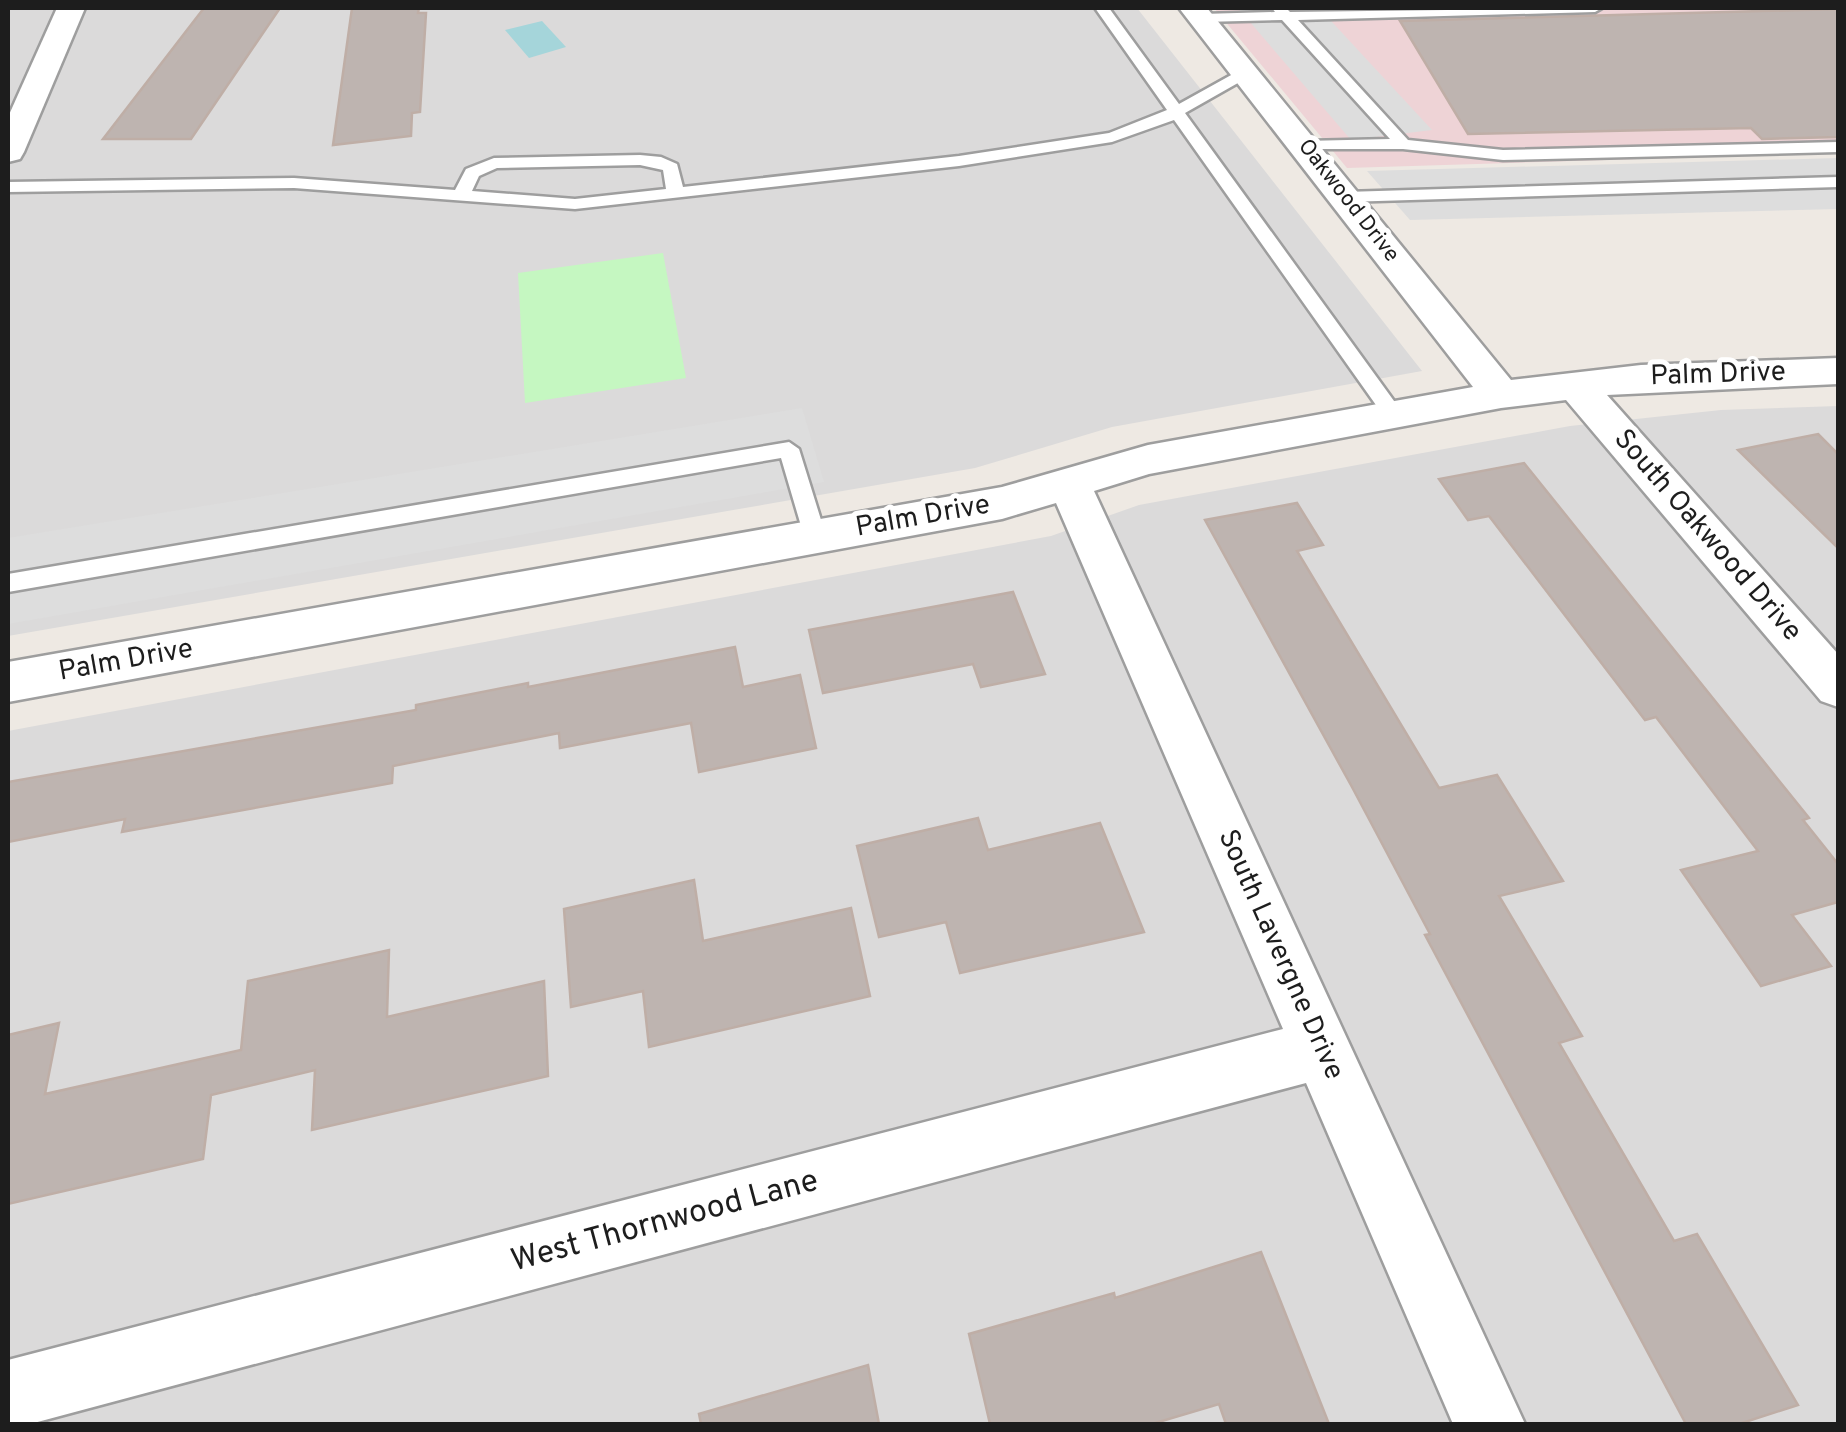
<svg xmlns="http://www.w3.org/2000/svg" width="1846" height="1432" viewBox="0 0 1846 1432" font-family="Overpass,sans-serif">
	<style>
		.residential { fill: #dbdada }
		.commercial { fill: #eed3d6 }
		.park { fill: #c5f7c1 }
		.parking { fill: #ddd }
		.water { fill: #a5d5da }
		.building { fill: #beb4b0; stroke: #bfaea6; stroke-width: 2.5 }
		.lines { fill: none; stroke-linecap: round; stroke-linejoin: round }
		.lane-casing { stroke: #9e9e9e; stroke-width: 5 }
		.street-casing { stroke: #9e9e9e; stroke-width: 5 }
		.lane { fill: #fff; fill-rule: evenodd }
		.street { fill: #fff; fill-rule: evenodd }
		.labels { text-anchor: middle; dominant-baseline: central; stroke-width: 10; stroke-linejoin: round; paint-order: stroke }
		.far-street-label { font-size: 22px; fill: #1d1d1d; stroke: #fff }
		.street-label { font-size: 28px; fill: #1d1d1d; stroke: #fff }
		.near-street-label { font-size: 32px; fill: #1d1d1d; stroke: #fff }
	</style>
	<rect width="100%" height="100%" fill="#eee9e3"/>
	<g class="residential">
		<polygon points="8,8 1137,8 1422,371 1112,427 975,468 8,636"/>
		<polygon points="1838,406 1838,1424 8,1424 8,731 1051,536 1139,505 1570,426 1721,410"/>
	</g>
	<polygon class="commercial" points="1214,8 1838,8 1838,153 1347,168"/>
	<polygon class="park" points="663,253 686,378 525,403 518,273"/>
	<g class="parking">
		<polygon points="1238,8 1353,8 1320,9 1432,130 1351,140"/>
		<polygon points="1838,158 1838,209 1410,220 1367,171"/>
		<polygon points="802,408 824,482 8,624 8,538"/>
	</g>
	<polygon class="water" points="542,21 566,47 529,58 505,30"/>
	<g class="building">
		<polygon points="204,8 280,8 191,139 103,139"/>
		<polygon points="352,8 419,8 418,13 426,13 420,112 412,113 411,136 333,145"/>
		<polygon points="1838,9 1838,137 1762,139 1751,128 1468,134 1400,21"/>
		<polygon points="1818,434 1838,454 1838,548 1738,450"/>
		<polygon points="1524,463 1809,818 1803,820 1838,864 1838,902 1792,915 1831,966 1761,986 1681,870 1758,851 1656,717 1645,720 1489,516 1468,520 1439,479"/>
		<polygon points="1297,503 1323,545 1297,551 1439,788 1497,775 1563,881 1499,896 1582,1036 1559,1043 1674,1241 1697,1234 1798,1405 1739,1424 1686,1424 1425,935 1430,934 1352,787 1205,520"/>
		<polygon points="1013,592 1045,674 981,687 973,664 823,693 809,630"/>
		<polygon points="735,647 743,687 800,675 816,748 699,772 691,723 560,748 559,733 393,766 392,783 122,832 125,819 8,842 8,782 416,710 416,705 528,683 528,687"/>
		<polygon points="978,818 988,850 1100,823 1144,932 960,973 946,922 879,937 857,846"/>
		<polygon points="694,880 703,941 851,908 870,996 649,1047 643,991 571,1007 564,909"/>
		<polygon points="389,950 387,1017 544,981 548,1076 312,1130 315,1070 211,1095 203,1159 8,1204 8,1035 59,1023 45,1094 241,1050 248,981"/>
		<polygon points="1261,1252 1329,1424 1226,1424 1219,1404 1152,1424 990,1424 969,1334 1114,1293 1115,1298"/>
		<polygon points="868,1365 879,1424 701,1424 699,1414"/>
	</g>
	<g class="lines">
		<defs>
			<g id="lane">
				<path d="M1095,8H1109L1179,104L1242,69H1252V75L1185,113L1402,412V422H1388L1174,120L1112,142L959,166L575,209L294,188L8,192V182L294,178L455,190L466,169L494,158L640,155L661,157L677,164L683,187L959,156L1109,133L1167,110ZM640,165L663,170L666,189L575,199L472,191L479,176L497,168Z"/>
				<polygon points="1272,8 1286,8 1290,12 1602,8 1595,12 1298,20 1408,140 1503,150 1838,142 1838,152 1503,160 1403,149 1299,149 1299,143 1305,141 1390,139 1282,20 1202,22 1195,18 1202,14 1275,12"/>
				<polygon points="1838,177 1838,187 1345,202 1337,197 1345,192"/>
				<polygon points="789,442 799,449 826,536 815,544 804,536 781,458 8,592 8,574"/>
			</g>
			<g id="street">
				<polygon points="57,8 85,8 24,152 20,159 8,162 8,117"/>
				<polygon points="1179,8 1207,8 1511,380 1641,365 1838,358 1838,384 1607,395 1838,654 1838,707 1821,701 1566,400 1501,408 1149,474 1094,491 1525,1424 1453,1424 1306,1083 30,1424 8,1424 8,1360 1283,1029 1056,503 1002,519 8,702 8,662 1002,487 1148,445 1473,387"/>
			</g>
		</defs>
		<use href="#lane" class="lane-casing"/>
		<use href="#street" class="street-casing"/>
		<use href="#lane" class="lane"/>
		<use href="#street" class="street"/>
	</g>
	<g class="labels">
		<g class="far-street-label">
			<text transform="translate(1348 201) rotate(52)">Oakwood Drive</text>
		</g>
		<g class="street-label">
			<text transform="translate(1718 375) rotate(-2)">Palm Drive</text>
			<text transform="translate(923 517) rotate(-10)">Palm Drive</text>
			<text transform="translate(1707 536) rotate(49)">South Oakwood Drive</text>
			<text transform="translate(126 661) rotate(-10)">Palm Drive</text>
			<text transform="translate(1280 955) rotate(66)">South Lavergne Drive</text>
		</g>
		<g class="near-street-label">
			<text transform="translate(665 1222) rotate(-15)">West Thornwood Lane</text>
		</g>
	</g>
	<rect width="1846" height="1432" fill="none" stroke="#1d1d1d" stroke-width="20"/>
</svg>
